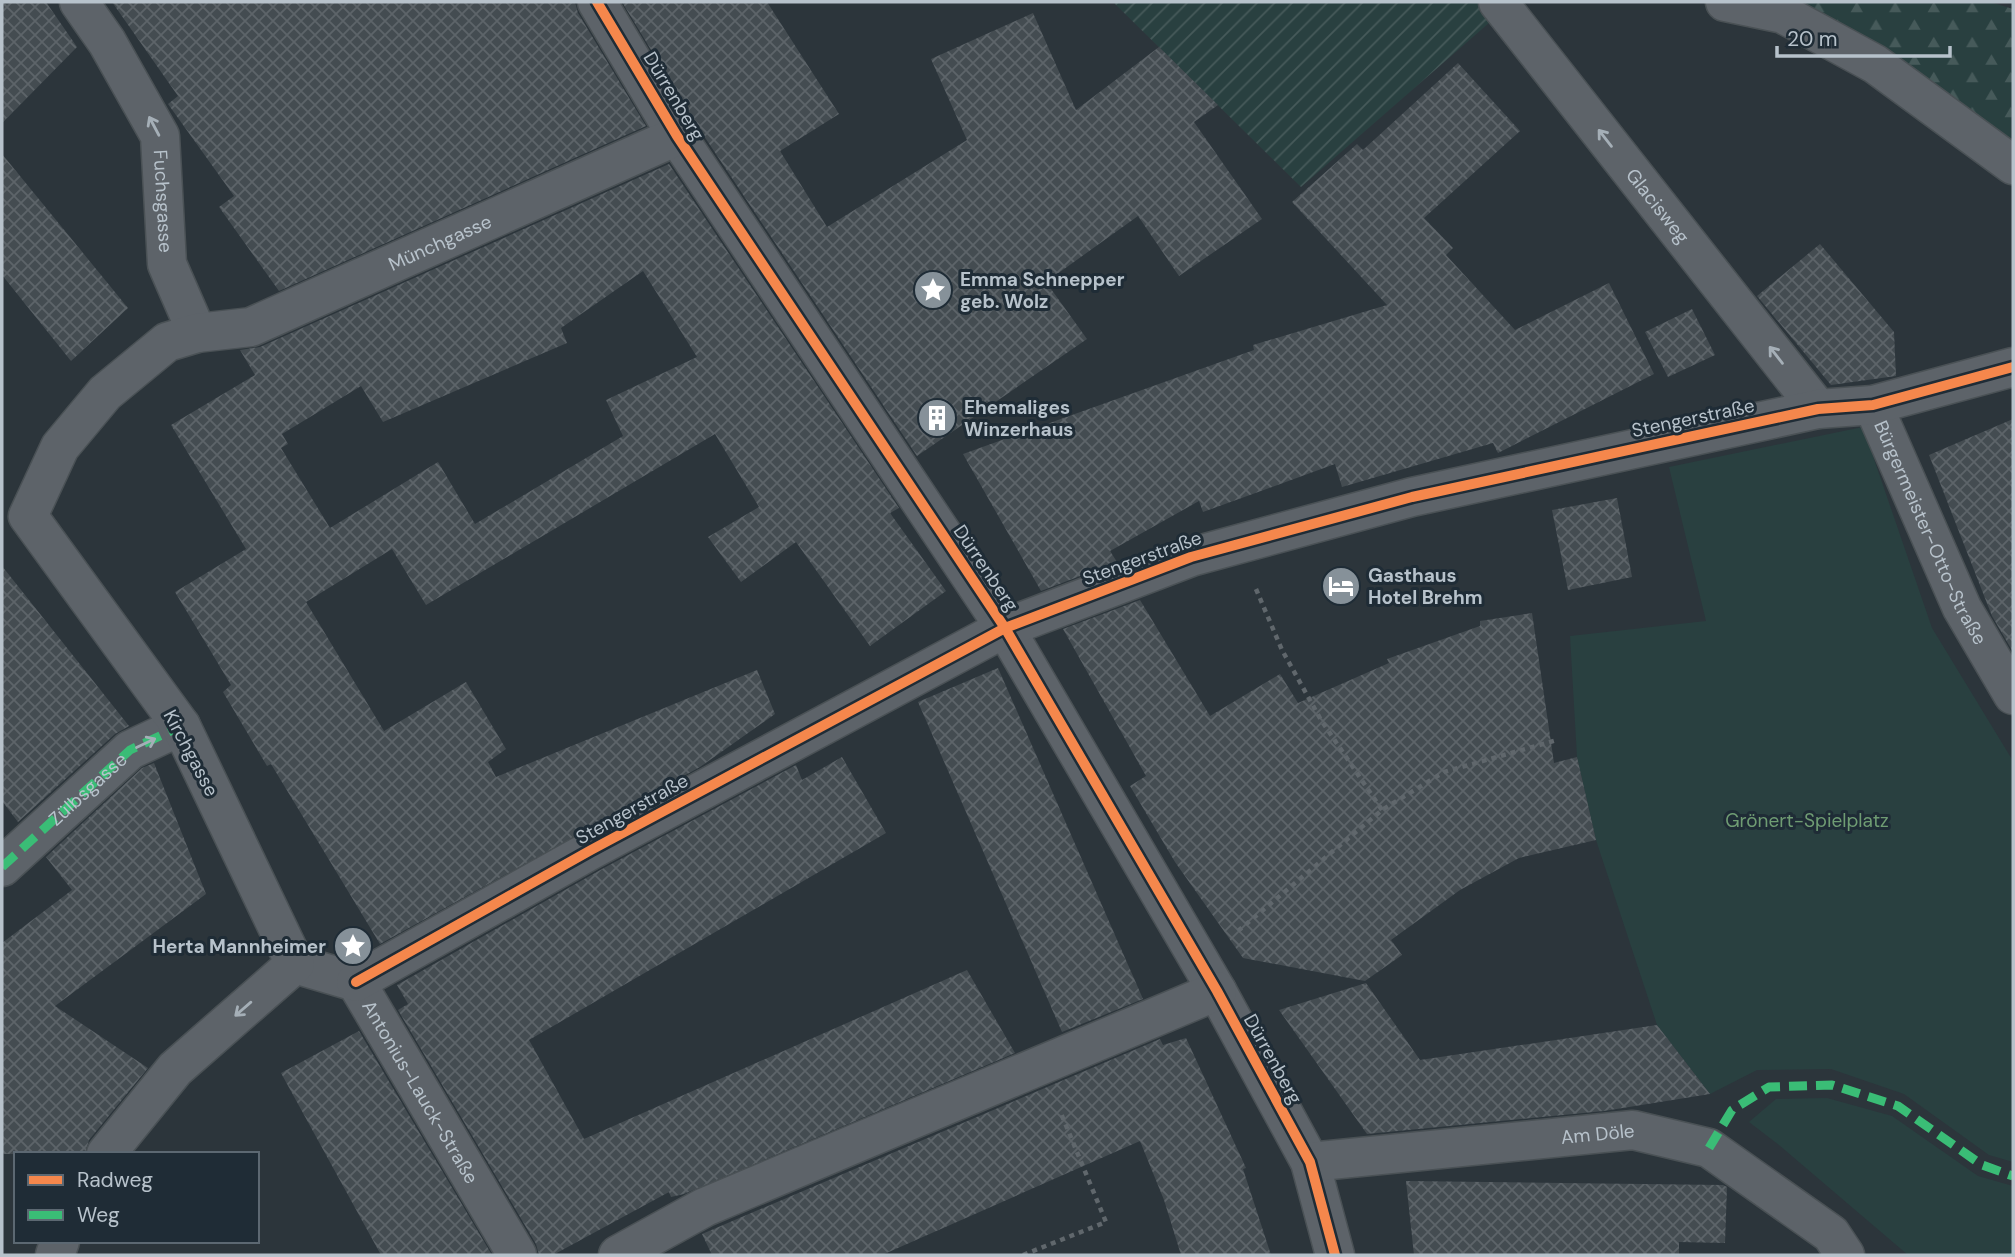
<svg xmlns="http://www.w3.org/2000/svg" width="2015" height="1257" viewBox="0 0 2015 1257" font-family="'DM Sans',sans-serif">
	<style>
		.green { fill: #294040 }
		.forest { fill: url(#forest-firs) }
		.garden { fill: url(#garden-furrows) }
		.building { fill: url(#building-cross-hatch); fill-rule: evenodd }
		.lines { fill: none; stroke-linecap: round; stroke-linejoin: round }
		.minor-casing { stroke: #4a5155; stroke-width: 41 }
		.path { stroke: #60676c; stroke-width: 4.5; stroke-dasharray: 5 5; stroke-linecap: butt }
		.minor { stroke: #5d6369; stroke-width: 38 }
		.quiet { stroke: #3abd76; stroke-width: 9; stroke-dasharray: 18 9; stroke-linecap: butt }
		.cycleway-casing { stroke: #1f2c36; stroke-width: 15 }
		.cycleway { stroke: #f5874c; stroke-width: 10 }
		.oneway { stroke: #a5afb7 }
		.labels { text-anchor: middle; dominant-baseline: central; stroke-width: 6; stroke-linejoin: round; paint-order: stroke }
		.street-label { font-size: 19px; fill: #b7c2cb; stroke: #1f2c36 }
		.poi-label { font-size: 19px; font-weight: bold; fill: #b7c2cb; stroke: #1f2c36; text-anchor: start }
		.park-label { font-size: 19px; fill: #6f9c73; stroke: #1f2c36 }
	</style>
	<defs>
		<pattern id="forest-firs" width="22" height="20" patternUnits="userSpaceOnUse" patternTransform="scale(1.75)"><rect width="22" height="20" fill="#294040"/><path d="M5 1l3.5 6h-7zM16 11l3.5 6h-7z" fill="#465a5a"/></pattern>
		<pattern id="garden-furrows" width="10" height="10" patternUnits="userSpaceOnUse" patternTransform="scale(1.75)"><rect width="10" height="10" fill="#294040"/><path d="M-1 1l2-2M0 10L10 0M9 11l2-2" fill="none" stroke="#465a5a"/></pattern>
		<pattern id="building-cross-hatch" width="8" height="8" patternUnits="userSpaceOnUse" patternTransform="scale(1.75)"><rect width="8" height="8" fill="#444c51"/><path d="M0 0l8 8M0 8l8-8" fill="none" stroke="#5d6469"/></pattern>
	</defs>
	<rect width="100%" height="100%" fill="#2c353b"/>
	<g class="green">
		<polygon points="1863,427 1932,628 2013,761 2013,1162 1989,1155 1904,1094 1831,1069 1757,1070 1710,1094 1657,1025 1596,840 1577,757 1570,636 1706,621 1669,467"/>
		<polygon points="1827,1098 1892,1116 1978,1176 2013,1186 2013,1255 1908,1255 1779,1145 1749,1122 1776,1099"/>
	</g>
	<polygon class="forest" points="1725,2 1990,2 2013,9 2011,163 1875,63"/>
	<polygon class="garden" points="1113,2 1513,2 1301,187"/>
	<g class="building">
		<polygon points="2,2 46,2 77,47 2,123"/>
		<polygon points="112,2 575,2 578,13 646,126 279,291 219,207 234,196 168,104 178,96"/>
		<polygon points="622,2 767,2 839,114 780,151 827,227 967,140 931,59 1033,13 1076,110 1159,47 1218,105 1194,122 1262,219 1179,276 1138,216 1046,282 1087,339 917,456 696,124"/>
		<polygon points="1458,63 1520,131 1424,218 1453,248 1446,255 1515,330 1609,283 1654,374 1498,453 1493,443 1342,487 1335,464 1203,512 1199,501 1110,551 1117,562 1041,591 963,454 1254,350 1253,345 1387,305 1292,202 1357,144 1363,150"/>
		<polygon points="2,154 128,308 71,361 2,275"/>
		<path d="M669,164L899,508L890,513L946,591L870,646L796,542L741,582L708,537L759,507L715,434L426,605L392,549L306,602L384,731L466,682L506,749L488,762L496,777L757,670L775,714L700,767L380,944L271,764L267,766L223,692L231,685L175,592L246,549L171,425L255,375L240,350L260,347ZM643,271L697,357L606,400L623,436L475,524L438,462L330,528L281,448L288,444L282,434L361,386L383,422L567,343L561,328Z"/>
		<polygon points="1820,244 1894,332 1896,376 1831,385 1757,296"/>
		<polygon points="1692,309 1715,355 1668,377 1645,332"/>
		<polygon points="2013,419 2013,652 1992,616 1929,455"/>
		<polygon points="1617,498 1632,577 1568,590 1552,510"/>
		<polygon points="2,566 129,726 115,734 18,822 2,801"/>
		<polygon points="1140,600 1210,716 1280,674 1298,703 1389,663 1387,659 1480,626 1480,621 1532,613 1554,763 1577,757 1596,840 1519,858 1460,890 1391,940 1402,955 1365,981 1243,958 1175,862 1130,786 1146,776 1063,629"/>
		<polygon points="998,668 1143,999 1062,1032 918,702"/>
		<polygon points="842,757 886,833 529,1040 584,1139 967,970 1015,1053 684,1194 671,1197 669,1192 553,1255 539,1255 536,1244 398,1010 408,1004 397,985 602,869 796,765 802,780"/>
		<polygon points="154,763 206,894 55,1006 148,1068 89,1140 85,1154 2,1154 2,943 72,890 46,857 142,768"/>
		<polygon points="1366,983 1420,1060 1657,1025 1710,1094 1604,1111 1367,1134 1279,1010"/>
		<polygon points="359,1031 492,1255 381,1255 281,1073"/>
		<polygon points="1186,1038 1246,1168 1243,1169 1271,1255 1181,1255 1164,1200 1140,1141 882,1255 712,1255 702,1234 1160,1039 1163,1045"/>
		<polygon points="1406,1181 1723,1185 1727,1187 1725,1243 1679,1242 1679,1255 1414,1255"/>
	</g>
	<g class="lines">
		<defs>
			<g id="minor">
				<path id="s1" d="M79,2L107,42L160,136L167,264L197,333"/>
				<polyline points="597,2 677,136 1005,628 1217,991 1310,1162 1335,1255"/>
				<path id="s2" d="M1498,2L1818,409"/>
				<polyline points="1725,2 1783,14 1875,64 2013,165"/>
				<path id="s3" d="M1873,405L1962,608L2013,695"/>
				<polyline points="2,867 130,750 181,726"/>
				<path id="s4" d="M295,964L181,726L28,516L60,447L105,393L167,342L197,333L251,327L677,136"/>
				<path id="s5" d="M295,964L356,982L517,1255"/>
				<polyline points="356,982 591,850 1005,628 1191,557 1412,497 1818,409 1873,405 2013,367"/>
				<polyline points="106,1154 175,1069 295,964"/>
				<path id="s6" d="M1310,1162L1633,1130L1709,1148L1831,1234L1845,1255"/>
				<polyline points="55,1255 60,1241"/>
				<polyline points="618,1255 705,1207 1217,991"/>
			</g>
		</defs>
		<use href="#minor" class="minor-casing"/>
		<g class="path">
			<polyline points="1256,589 1282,650 1321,720 1382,810"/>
			<polyline points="1238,931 1382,810 1444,772 1557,740"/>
			<polyline points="1023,1255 1106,1222 1060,1111"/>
		</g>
		<use href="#minor" class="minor"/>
		<g class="quiet">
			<path id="s7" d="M2,867L130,750L181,726"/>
			<polyline points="1709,1148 1732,1110 1769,1087 1832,1085 1898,1106 1982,1165 2013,1176"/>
		</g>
		<defs>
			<g id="cycleway">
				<polyline points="597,2 677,136 1005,628 1217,991 1310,1162 1335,1255"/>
				<polyline points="356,982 591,850 1005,628 1191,557 1412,497 1818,409 1873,405 2013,367"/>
			</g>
		</defs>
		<use href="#cycleway" class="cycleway-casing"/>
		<use href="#cycleway" class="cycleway"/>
	</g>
	<defs><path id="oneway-shaft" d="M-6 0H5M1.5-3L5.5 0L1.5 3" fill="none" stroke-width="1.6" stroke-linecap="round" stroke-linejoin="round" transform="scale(1.75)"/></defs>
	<g class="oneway">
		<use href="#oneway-shaft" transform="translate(154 126) rotate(-118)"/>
		<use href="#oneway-shaft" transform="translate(1605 138) rotate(-128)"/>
		<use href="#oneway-shaft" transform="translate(1776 355) rotate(-128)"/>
		<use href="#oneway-shaft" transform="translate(146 743) rotate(-25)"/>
		<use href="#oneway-shaft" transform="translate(243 1009) rotate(139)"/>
	</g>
	<defs>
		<symbol id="sight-disc" viewBox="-11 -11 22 22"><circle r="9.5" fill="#869199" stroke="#1f2c36"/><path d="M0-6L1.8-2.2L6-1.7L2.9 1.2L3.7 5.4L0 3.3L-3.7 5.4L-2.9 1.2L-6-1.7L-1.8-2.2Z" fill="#fff"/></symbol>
		<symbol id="building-disc" viewBox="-11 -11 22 22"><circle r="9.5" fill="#869199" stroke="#1f2c36"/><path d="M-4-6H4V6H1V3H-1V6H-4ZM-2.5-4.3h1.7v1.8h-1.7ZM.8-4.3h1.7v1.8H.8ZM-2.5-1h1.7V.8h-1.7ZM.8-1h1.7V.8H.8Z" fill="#fff"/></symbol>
		<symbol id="hotel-disc" viewBox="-11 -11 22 22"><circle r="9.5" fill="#869199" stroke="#1f2c36"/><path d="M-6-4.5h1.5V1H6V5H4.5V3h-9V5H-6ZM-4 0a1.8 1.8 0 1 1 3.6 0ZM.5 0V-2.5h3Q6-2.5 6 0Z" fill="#fff"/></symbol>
	</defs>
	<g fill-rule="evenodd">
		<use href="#sight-disc" x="911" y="268" width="44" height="44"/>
		<use href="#building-disc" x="915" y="396" width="44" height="44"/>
		<use href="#hotel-disc" x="1319" y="564" width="44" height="44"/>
		<use href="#sight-disc" x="331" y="924" width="44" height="44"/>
	</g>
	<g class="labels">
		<g class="street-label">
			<text transform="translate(674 96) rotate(59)">Dürrenberg</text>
			<text stroke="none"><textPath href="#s1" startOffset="222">Fuchsgasse</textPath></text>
			<text stroke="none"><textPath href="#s2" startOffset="259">Glacisweg</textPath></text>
			<text stroke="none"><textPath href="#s4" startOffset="1043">Münchgasse</textPath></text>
			<text transform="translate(1693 418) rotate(-12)">Stengerstraße</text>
			<text stroke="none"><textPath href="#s3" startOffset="140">Bürgermeister-Otto-Straße</textPath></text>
			<text transform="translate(1142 558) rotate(-20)">Stengerstraße</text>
			<text transform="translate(986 568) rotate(56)">Dürrenberg</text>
			<text transform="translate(191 753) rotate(62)">Kirchgasse</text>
			<text stroke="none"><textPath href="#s7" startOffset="116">Zülbsgasse</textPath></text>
			<text transform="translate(632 809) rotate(-29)">Stengerstraße</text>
			<text transform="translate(1273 1059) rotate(61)">Dürrenberg</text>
			<text stroke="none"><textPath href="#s5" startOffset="191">Antonius-Lauck-Straße</textPath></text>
			<text stroke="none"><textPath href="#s6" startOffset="289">Am Döle</textPath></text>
		</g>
		<g class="poi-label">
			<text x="960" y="279">Emma Schnepper<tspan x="960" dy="22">geb. Wolz</tspan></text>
			<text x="964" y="407">Ehemaliges<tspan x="964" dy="22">Winzerhaus</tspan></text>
			<text x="1368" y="575">Gasthaus<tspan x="1368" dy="22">Hotel Brehm</tspan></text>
			<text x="326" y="946" text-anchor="end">Herta Mannheimer</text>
		</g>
		<g class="park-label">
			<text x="1807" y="820">Grönert-Spielplatz</text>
		</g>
	</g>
	<rect width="2015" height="1257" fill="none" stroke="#b7c2cb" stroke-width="7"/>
	<rect x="14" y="1152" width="245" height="91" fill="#1f2c36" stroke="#5c6872" stroke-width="2"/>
	<rect x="28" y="1175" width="35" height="10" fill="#f5874c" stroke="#5c6872" stroke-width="2"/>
	<text x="77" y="1187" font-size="21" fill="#b7c2cb">Radweg</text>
	<rect x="28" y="1210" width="35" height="10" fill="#3abd76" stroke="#5c6872" stroke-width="2"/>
	<text x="77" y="1222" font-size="21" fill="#b7c2cb">Weg</text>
	<path d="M1777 46v10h173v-10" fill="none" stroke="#b7c2cb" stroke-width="3.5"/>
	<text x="1787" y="46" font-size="21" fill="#b7c2cb" stroke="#1f2c36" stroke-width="5" paint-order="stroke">20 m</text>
</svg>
